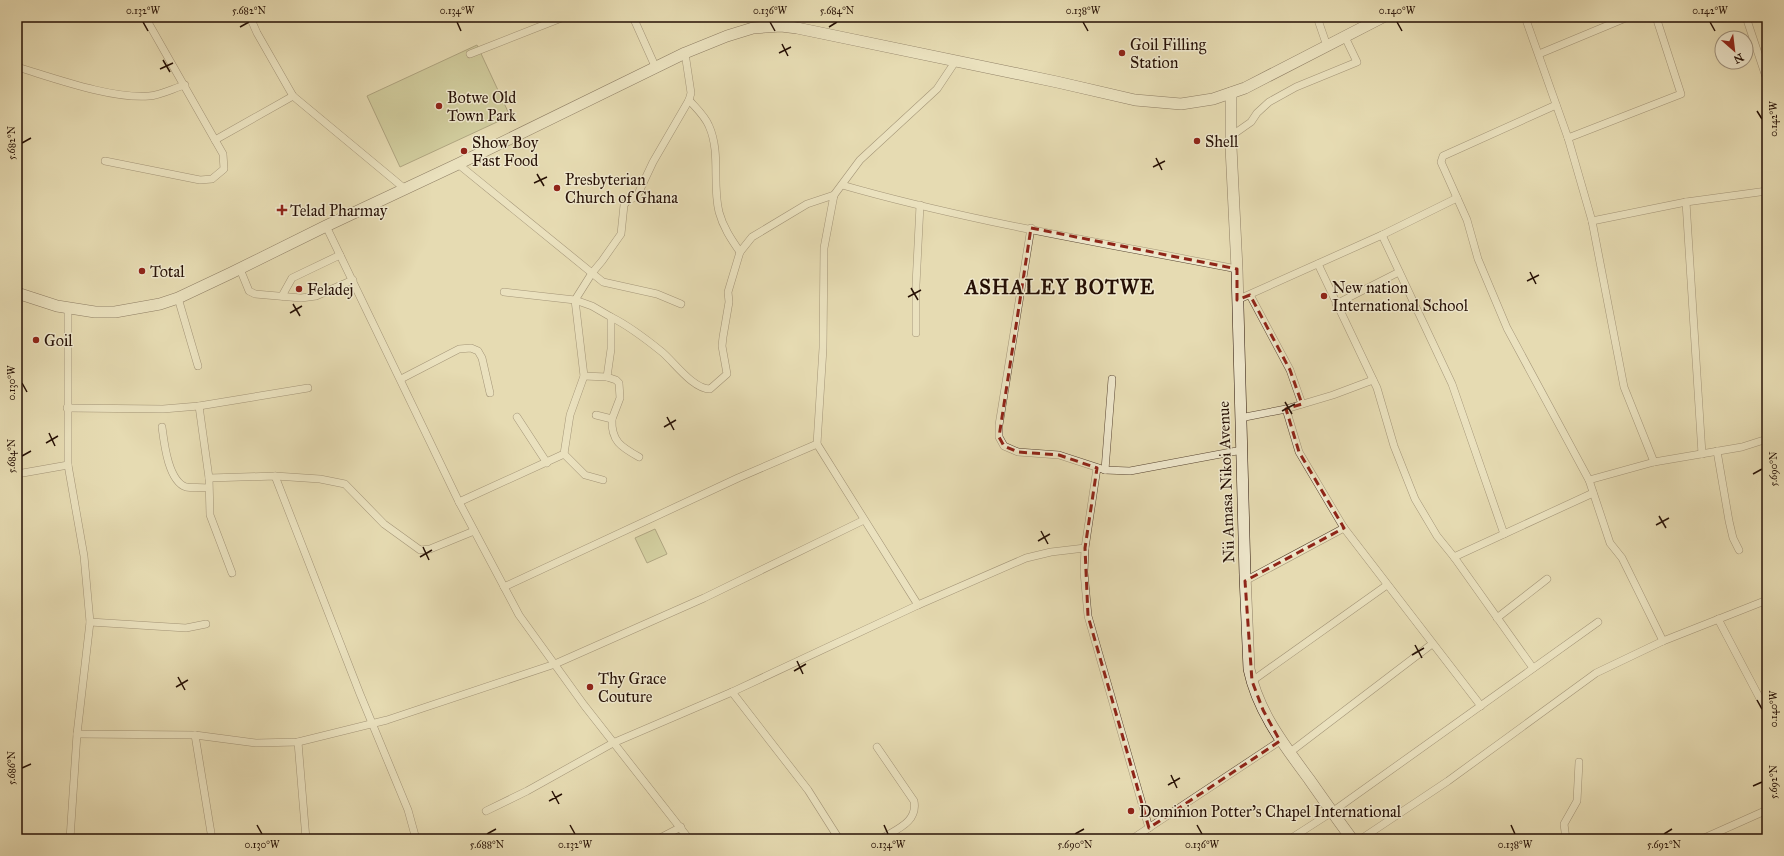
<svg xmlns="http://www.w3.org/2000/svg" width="1784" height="856" viewBox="0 0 1784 856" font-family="'IM FELL Great Primer',serif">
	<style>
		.green { fill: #bbbe88; stroke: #706746 }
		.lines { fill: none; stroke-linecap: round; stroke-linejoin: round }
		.street-casing { stroke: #564330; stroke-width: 8 }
		.secondary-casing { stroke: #261005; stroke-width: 12 }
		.street { stroke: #efe8cd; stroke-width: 7 }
		.secondary { stroke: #efe8cd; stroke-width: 11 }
		.marked { fill: none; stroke: #8f2418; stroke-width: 3; stroke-dasharray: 8 5; stroke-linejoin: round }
		.ticks { fill: none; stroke: #261005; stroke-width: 1.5 }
		.poi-dot { fill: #8f2418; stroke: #efe8cd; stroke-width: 1.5 }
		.labels { text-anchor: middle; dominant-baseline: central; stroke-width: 3; stroke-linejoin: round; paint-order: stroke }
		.poi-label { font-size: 16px; fill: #261005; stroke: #efe8cd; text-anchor: start }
		.street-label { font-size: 16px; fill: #261005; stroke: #efe8cd }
		.district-label { font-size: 20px; font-weight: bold; letter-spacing: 1px; fill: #261005; stroke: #efe8cd }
		.neatline { fill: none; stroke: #261005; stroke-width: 1.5 }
		.ticks-label { font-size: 10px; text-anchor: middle; fill: #261005 }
	</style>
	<rect width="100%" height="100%" fill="#e6dbb2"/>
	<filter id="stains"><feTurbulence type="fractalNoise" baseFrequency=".005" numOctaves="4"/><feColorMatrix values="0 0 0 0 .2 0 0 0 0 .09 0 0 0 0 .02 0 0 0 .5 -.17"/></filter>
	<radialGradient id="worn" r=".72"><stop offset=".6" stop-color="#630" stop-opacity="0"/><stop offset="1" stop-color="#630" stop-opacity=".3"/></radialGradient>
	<g class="green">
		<polygon points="477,45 510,116 400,167 367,96"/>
		<polygon points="655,529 667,554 647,563 635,538"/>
	</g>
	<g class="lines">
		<defs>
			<g id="street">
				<polyline points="250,17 257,33 293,96 405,189"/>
				<polyline points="633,17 655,66"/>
				<polyline points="772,17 773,26"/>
				<polyline points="1317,17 1327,46"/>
				<polyline points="1525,17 1568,138 1592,221 1624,387 1654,462"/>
				<polyline points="1746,17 1767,80"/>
				<polyline points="470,54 564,17"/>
				<polyline points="1539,54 1628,17"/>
				<path d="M17,67C54,78 111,99 149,96C161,95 174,88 185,85"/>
				<path d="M689,100C696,108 705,116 709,126C721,153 712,184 719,212C723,227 731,239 740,252"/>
				<polyline points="1556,105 1443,156 1441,162 1467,220 1478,259 1507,328 1589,480 1610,543 1622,558 1663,641"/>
				<polyline points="1231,136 1251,122 1257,113 1269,102 1296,87 1357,62 1345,37"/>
				<polyline points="1568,138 1681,94 1656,17"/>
				<polyline points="215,140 293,96"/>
				<polyline points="105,161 200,180 212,179 224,169 223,154 145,17"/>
				<polyline points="458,164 603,282 657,294 681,304"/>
				<path d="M842,185C971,222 1105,243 1237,269"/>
				<polyline points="1686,202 1702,454"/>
				<polyline points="1592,221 1686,202 1767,191"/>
				<polyline points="326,226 459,502 519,615 584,705 689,839"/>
				<polyline points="1031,228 999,425 999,437 1004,446 1018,452 1059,455 1105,470 1130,471 1242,450"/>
				<polyline points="1382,235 1452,384 1504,534"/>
				<polyline points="1318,264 1377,388 1394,446 1415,499 1437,536 1454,557 1533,668"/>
				<polyline points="240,269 249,291 255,294 301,298 316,296 353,280"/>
				<polyline points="504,292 575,300 592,306 611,317 611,349 607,377 616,380 619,383 620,398 612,419 596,415"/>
				<polyline points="1250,295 1290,370 1302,404"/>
				<polyline points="282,296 292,278 340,255"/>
				<polyline points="178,298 198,366"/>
				<polyline points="1237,300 1382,235 1457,198"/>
				<polyline points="1336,304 1399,272"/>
				<polyline points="68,307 68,465 84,556 90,622 77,734 70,839"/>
				<path d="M611,317C629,326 646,339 662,352C675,363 693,389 710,389L727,374L722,346L723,337L729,302L728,292L740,252L752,237L807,204L834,195"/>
				<polyline points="916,333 916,285 920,205"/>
				<polyline points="584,376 607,377"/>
				<polyline points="401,379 459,349 471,348 478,351 482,358 490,393"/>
				<polyline points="199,406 209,478 210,515 232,573"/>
				<polyline points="67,408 163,409 199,406 308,388"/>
				<polyline points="1286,409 1299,452 1344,528 1481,706"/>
				<polyline points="517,417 547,463"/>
				<polyline points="1240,418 1286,409 1333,395 1373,380"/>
				<path d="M612,419C611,441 621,447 639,457"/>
				<path d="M162,427C164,442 168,481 186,487C192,488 201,487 208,488"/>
				<polyline points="817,444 918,605"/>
				<polyline points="1717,451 1729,521 1733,538 1739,550"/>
				<polyline points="564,454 585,475 603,480"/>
				<polyline points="1097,468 1085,548 1084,572 1088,616 1149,828"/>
				<polyline points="1105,470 1112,379"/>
				<polyline points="17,474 68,465"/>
				<polyline points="275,476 360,694 408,810 416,839"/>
				<polyline points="209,478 275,476 320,479 345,484 384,524 420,550 430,549 474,531"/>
				<polyline points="1589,480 1654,462 1742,447 1767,439"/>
				<polyline points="459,502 564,454 570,415 584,376 575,300 592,273 602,261 621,234 624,205 627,201 637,196 653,162 689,100 691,93 685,53"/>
				<polyline points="1454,557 1593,493"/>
				<polyline points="1245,581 1344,528"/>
				<polyline points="504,587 738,478 817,444 823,348 824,248 834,195 860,160 937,89 955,62"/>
				<polyline points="1497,618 1547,579"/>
				<polyline points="1718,619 1767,712"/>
				<polyline points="90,622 186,628 206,624"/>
				<polyline points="1252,681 1387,585"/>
				<polyline points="732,692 808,790 839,839"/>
				<polyline points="77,734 195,735 256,743 298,742 387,720 555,664 704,598 864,520"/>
				<polyline points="195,735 212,839"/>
				<polyline points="298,742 306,839"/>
				<path d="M877,747L914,801C918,822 897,829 881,839"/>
				<polyline points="1289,753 1432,644"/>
				<polyline points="486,811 527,791 613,743 732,692 918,605 1026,558 1051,552 1085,548"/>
				<polyline points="658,839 681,827"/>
				<polyline points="1132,839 1280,741"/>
				<polyline points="1290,839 1332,812 1598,622"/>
				<polyline points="1361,839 1448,781 1596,673 1663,641 1767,600"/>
				<polyline points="1566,839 1564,824 1577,801 1579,762"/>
				<polyline points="1702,839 1767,810"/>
			</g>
			<g id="secondary">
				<path d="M1231,93V147L1237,269L1245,575L1249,669C1258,712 1284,745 1309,779C1323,799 1337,819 1352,839"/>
				<polyline points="17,293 57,306 95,312 115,312 160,304 178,298 231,273 326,226 458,164 685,53 727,36 753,28 781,26 797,28 1057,82 1135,100 1181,104 1213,99 1245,88 1383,17"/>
			</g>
		</defs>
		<use href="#street" class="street-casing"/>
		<use href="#secondary" class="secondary-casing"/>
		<use href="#street" class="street"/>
		<use href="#secondary" class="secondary"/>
	</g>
	<path d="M0 0H1784V856H0ZM1031,228L1237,269V300L1250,295L1290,370L1302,404L1286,409L1299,452L1344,528L1245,581L1252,681L1263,710L1280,741L1149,828L1088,616L1085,548L1097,468L1059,455L1018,452L1004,446L999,437Z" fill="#e6dbb2" fill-opacity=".55" fill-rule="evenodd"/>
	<path class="marked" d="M1031,228L1237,269V300L1250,295L1290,370L1302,404L1286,409L1299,452L1344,528L1245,581L1252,681L1263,710L1280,741L1149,828L1088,616L1085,548L1097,468L1059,455L1018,452L1004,446L999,437Z"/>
	<path class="ticks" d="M143,22L148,31M457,22L461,31M770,22L775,31M1083,22L1088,31M1397,22L1402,31M1710,22L1715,31M240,27L249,22M829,27L837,22M782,44L788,56M779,53L791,47M163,60L170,72M160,69L173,63M1757,111L1762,119M22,143L31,138M1156,158L1162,170M1153,167L1165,161M537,174L544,186M534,183L547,177M1530,272L1536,284M1527,281L1539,275M911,288L918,300M908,297L921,290M293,304L300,316M290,313L302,306M22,383L27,392M1285,402L1292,414M1282,411L1295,404M667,417L674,430M664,427L676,420M49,433L55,446M46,443L58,436M22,456L31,451M1753,474L1762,469M1659,516L1666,528M1656,525L1669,518M1041,531L1048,544M1038,541L1050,534M423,547L429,560M420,557L432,550M1415,645L1422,658M1412,655L1424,648M797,661L803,674M794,671L806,664M178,677L185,690M176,687L188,680M1757,700L1762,709M22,768L31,764M1171,775L1177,788M1168,785L1180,778M1753,786L1762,782M552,791L559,804M549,801L562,794M257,825L262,834M570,825L575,834M884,825L888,834M1197,825L1202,834M1511,825L1515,834M487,834L496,829M1075,834L1084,829M1664,834L1672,829"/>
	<g class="poi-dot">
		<circle cx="1122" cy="53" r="4"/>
		<circle cx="439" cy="106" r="4"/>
		<circle cx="1197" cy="141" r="4"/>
		<circle cx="464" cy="151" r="4"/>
		<circle cx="557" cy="188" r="4"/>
		<path d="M280 204h4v4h4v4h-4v4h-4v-4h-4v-4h4z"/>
		<circle cx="142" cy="271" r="4"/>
		<circle cx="299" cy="289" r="4"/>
		<circle cx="1324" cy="296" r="4"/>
		<circle cx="36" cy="340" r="4"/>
		<circle cx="590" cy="687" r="4"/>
		<circle cx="1131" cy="811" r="4"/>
	</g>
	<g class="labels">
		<g class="poi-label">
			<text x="1130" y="44">Goil Filling<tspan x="1130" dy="18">Station</tspan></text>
			<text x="447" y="97">Botwe Old<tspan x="447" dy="18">Town Park</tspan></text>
			<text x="1205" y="141">Shell</text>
			<text x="472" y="142">Show Boy<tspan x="472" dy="18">Fast Food</tspan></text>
			<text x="565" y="179">Presbyterian<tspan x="565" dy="18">Church of Ghana</tspan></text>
			<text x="290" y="210">Telad Pharmay</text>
			<text x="150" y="271">Total</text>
			<text x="1332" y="287">New nation<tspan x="1332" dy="18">International School</tspan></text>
			<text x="307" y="289">Feladej</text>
			<text x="44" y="340">Goil</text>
			<text x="598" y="678">Thy Grace<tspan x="598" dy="18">Couture</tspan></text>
			<text x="1139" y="811">Dominion Potter's Chapel International</text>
		</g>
		<g class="street-label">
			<text transform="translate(1226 482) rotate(-92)">Nii Amasa Nikoi Avenue</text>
		</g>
		<g class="district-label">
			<text x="1060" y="287">ASHALEY BOTWE</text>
		</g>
	</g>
	<rect width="1784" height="856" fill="none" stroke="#e6dbb2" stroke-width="44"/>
	<g transform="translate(1734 50) rotate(152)"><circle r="19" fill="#efe8cd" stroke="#9f927d"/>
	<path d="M0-3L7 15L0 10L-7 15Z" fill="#8f2418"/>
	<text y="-6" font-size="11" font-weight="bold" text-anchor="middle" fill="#261005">N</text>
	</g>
	<rect x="22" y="22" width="1740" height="812" class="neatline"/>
	<g class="ticks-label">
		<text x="143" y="14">0.132°W</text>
		<text x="249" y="14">5.682°N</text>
		<text x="457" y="14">0.134°W</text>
		<text x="770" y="14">0.136°W</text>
		<text x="837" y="14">5.684°N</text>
		<text x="1083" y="14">0.138°W</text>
		<text x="1397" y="14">0.140°W</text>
		<text x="1710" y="14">0.142°W</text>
		<text transform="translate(1773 119) rotate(-90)" y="4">0.142°W</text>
		<text transform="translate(11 143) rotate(-90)" y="4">5.682°N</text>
		<text transform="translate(11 383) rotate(-90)" y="4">0.130°W</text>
		<text transform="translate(11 456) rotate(-90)" y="4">5.684°N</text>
		<text transform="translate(1773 469) rotate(-90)" y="4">5.690°N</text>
		<text transform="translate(1773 709) rotate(-90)" y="4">0.140°W</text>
		<text transform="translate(11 768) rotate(-90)" y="4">5.686°N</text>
		<text transform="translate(1773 782) rotate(-90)" y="4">5.692°N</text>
		<text x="262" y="848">0.130°W</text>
		<text x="487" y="848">5.688°N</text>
		<text x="575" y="848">0.132°W</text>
		<text x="888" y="848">0.134°W</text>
		<text x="1075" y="848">5.690°N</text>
		<text x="1202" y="848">0.136°W</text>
		<text x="1515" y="848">0.138°W</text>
		<text x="1664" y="848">5.692°N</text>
	</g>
	<rect width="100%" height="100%" filter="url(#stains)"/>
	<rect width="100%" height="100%" fill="url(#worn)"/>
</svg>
